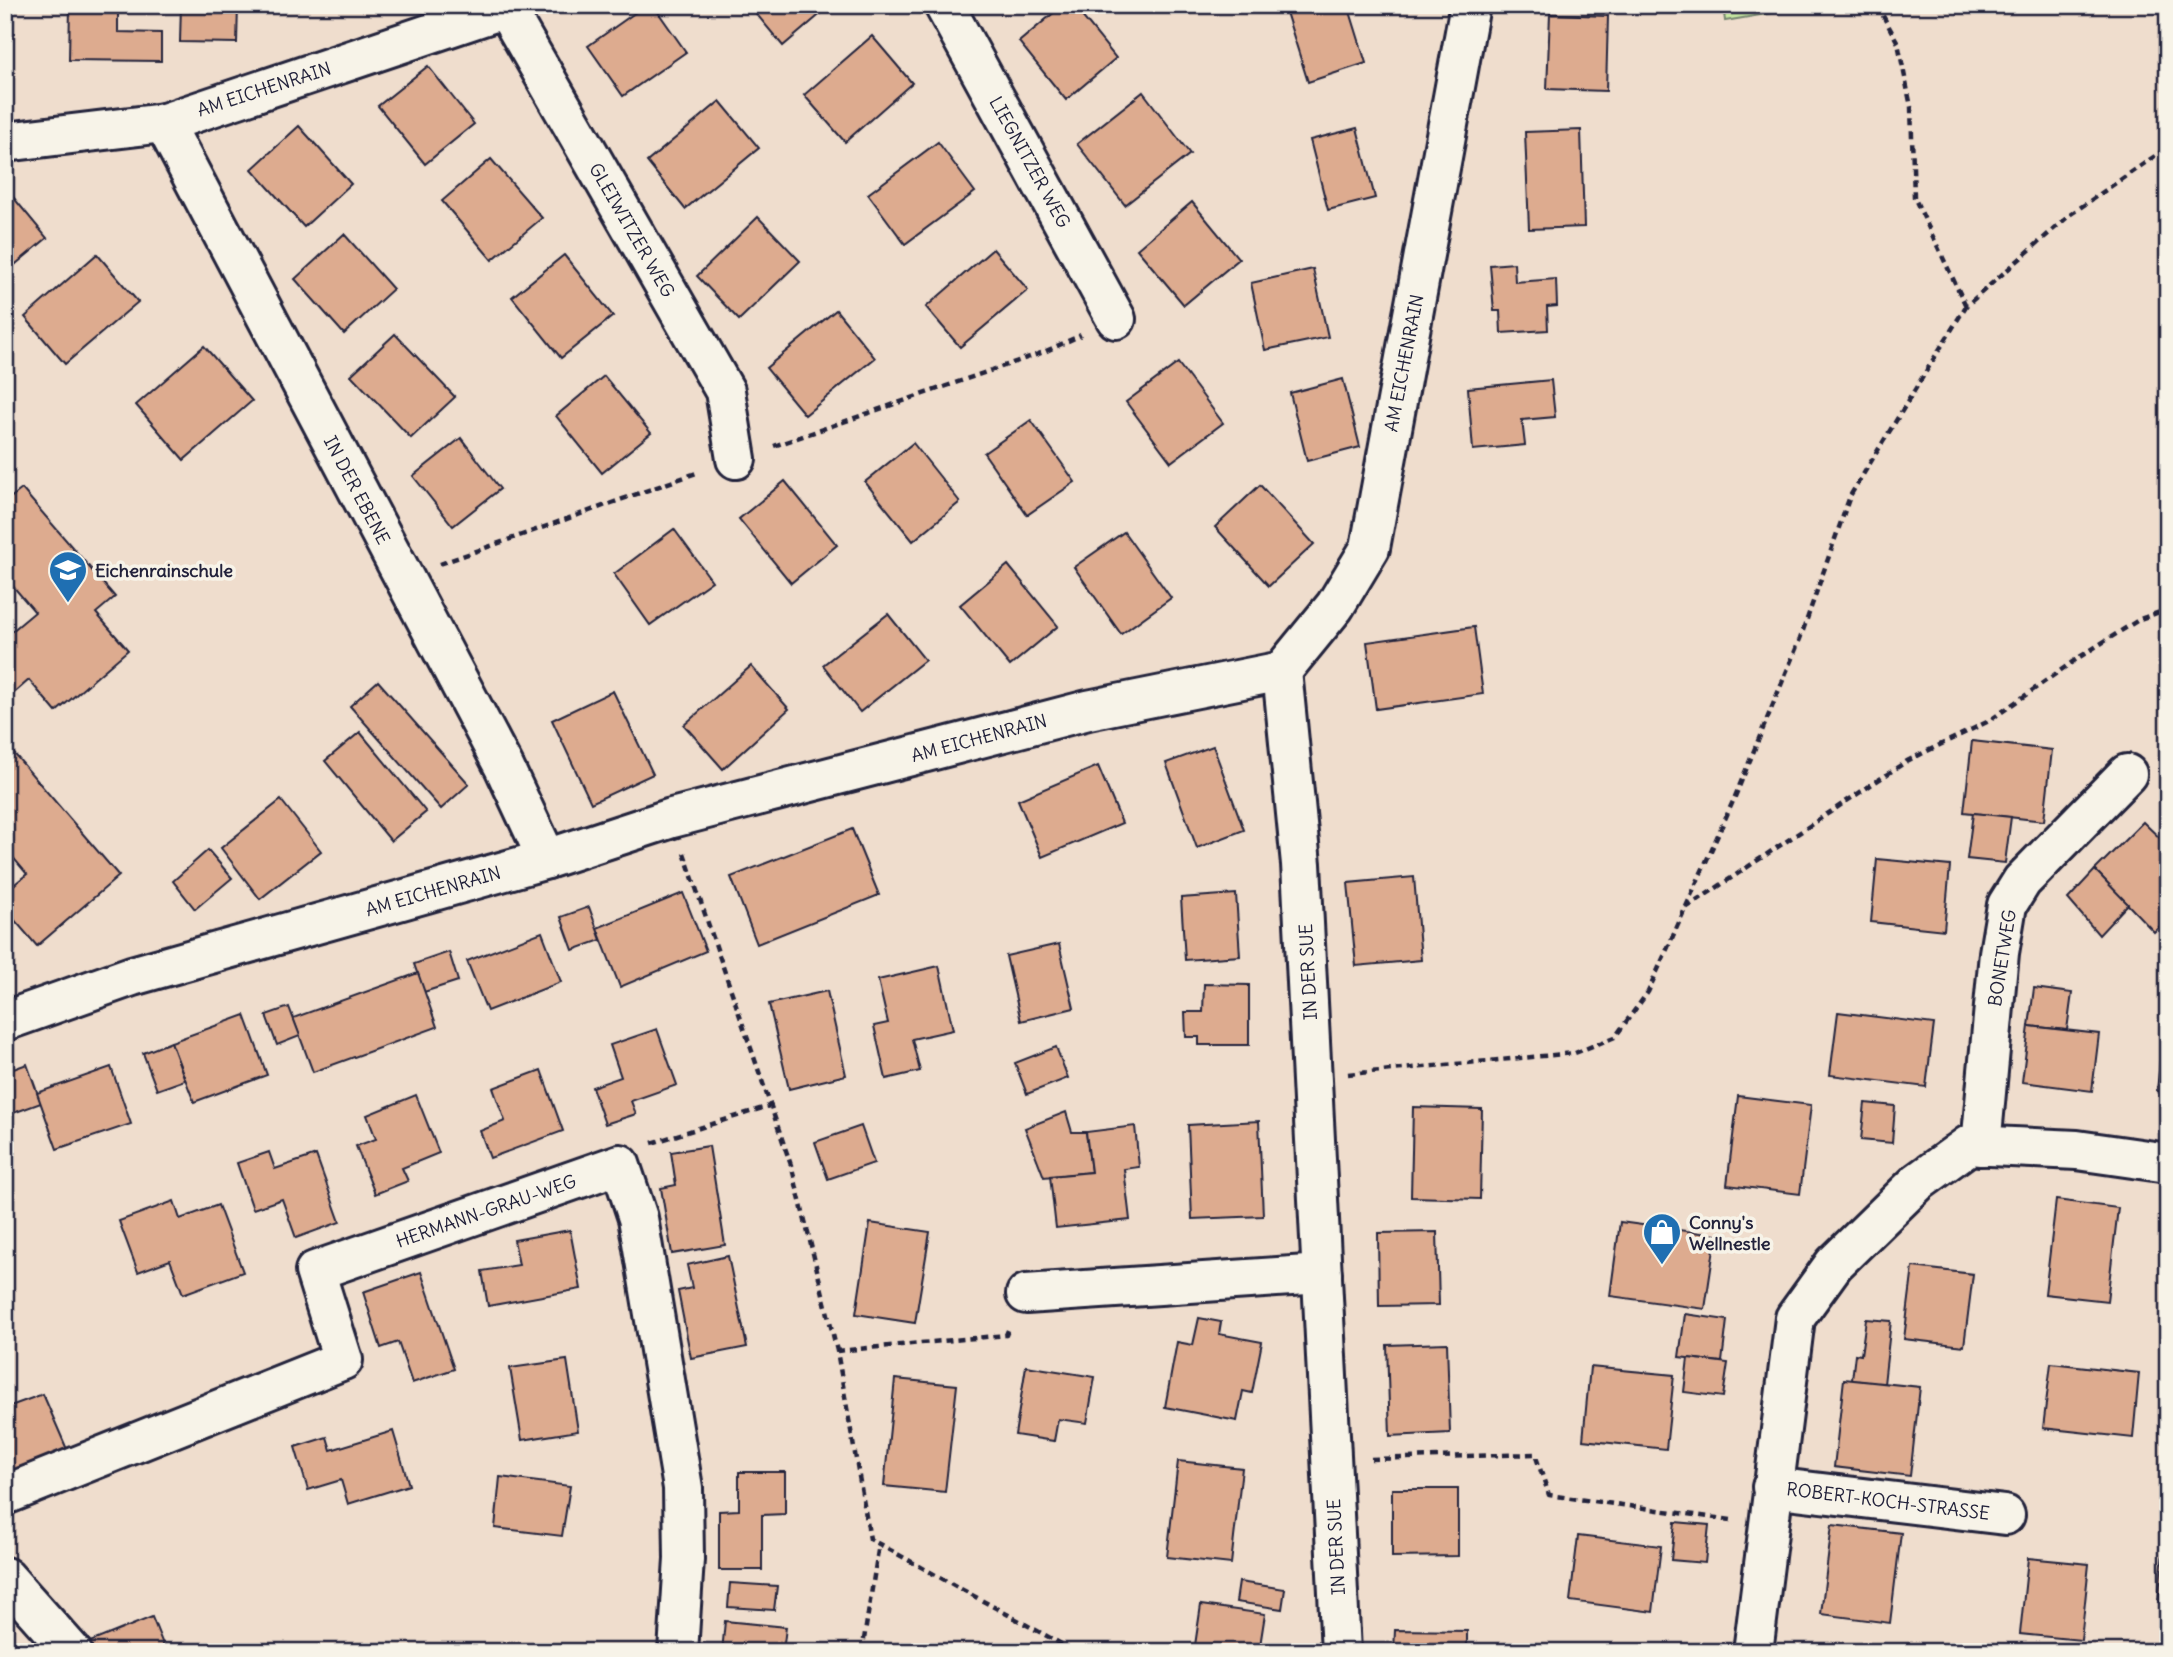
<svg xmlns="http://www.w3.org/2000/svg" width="2173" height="1657" viewBox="0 0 2173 1657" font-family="Delius,sans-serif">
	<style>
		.green { fill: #caeba4; stroke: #768670; stroke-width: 2 }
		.building { fill: #ddab8f; stroke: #22223b; stroke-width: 2 }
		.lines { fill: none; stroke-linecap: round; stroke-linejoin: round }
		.minor-casing { stroke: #22223b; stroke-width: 44 }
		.path { stroke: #22223b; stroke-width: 4.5; stroke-dasharray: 7 5; stroke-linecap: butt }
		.minor { stroke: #f7f3e8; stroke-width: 38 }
		.labels { text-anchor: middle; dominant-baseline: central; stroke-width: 7; stroke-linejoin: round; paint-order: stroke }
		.street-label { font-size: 18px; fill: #22223b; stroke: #f7f3e8 }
		.poi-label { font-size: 18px; font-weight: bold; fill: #22223b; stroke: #f7f3e8; text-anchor: start }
	</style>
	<rect width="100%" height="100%" fill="#efddcd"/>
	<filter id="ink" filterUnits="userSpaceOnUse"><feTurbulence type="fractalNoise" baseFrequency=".0143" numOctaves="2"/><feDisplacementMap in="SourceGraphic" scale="14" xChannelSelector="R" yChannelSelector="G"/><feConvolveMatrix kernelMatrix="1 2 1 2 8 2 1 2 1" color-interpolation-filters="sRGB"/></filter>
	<g filter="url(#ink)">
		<polygon class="green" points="1723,5 1819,5 1725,21"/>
		<g class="building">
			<polygon points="70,5 118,5 118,32 161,33 161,61 69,60"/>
			<polygon points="181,5 238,5 237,43 180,42"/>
			<polygon points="646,5 653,5 686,52 623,96 588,46"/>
			<polygon points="749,5 831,5 783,46"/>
			<polygon points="1063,5 1073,5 1116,58 1066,100 1019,42"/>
			<polygon points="1306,5 1348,5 1366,63 1308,82 1286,12"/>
			<polygon points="1550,14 1608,16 1606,91 1547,89"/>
			<polygon points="872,36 912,83 845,142 804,95"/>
			<polygon points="428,66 474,124 425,164 378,106"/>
			<polygon points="1143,92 1190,154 1125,205 1077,144"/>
			<polygon points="720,101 759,148 685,209 647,162"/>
			<polygon points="299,126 351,184 304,227 252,169"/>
			<polygon points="1357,128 1375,198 1328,210 1310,140"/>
			<polygon points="1581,130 1584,227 1529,229 1525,132"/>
			<polygon points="938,142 975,192 905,244 868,194"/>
			<polygon points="491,159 542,218 492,260 442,201"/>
			<polygon points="13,197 47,238 5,273 5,203"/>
			<polygon points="1192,202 1239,259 1184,305 1137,249"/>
			<polygon points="758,217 800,261 739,320 697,276"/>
			<polygon points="344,234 393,289 344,334 295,279"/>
			<polygon points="993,249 1028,290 960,347 926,307"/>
			<polygon points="97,254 138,302 65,364 25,317"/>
			<polygon points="564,255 613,316 561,358 512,297"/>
			<polygon points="1514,263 1515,282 1556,279 1557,306 1547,307 1548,330 1501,333 1500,311 1494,311 1490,265"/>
			<polygon points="1313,269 1328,337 1265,350 1251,283"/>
			<polygon points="836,310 875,358 805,415 766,368"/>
			<polygon points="395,334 455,397 411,438 351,375"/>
			<polygon points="204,346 252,401 184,460 136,405"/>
			<polygon points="1178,363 1223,423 1171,462 1126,402"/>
			<polygon points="604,376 651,433 602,473 556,416"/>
			<polygon points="1343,379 1360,447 1307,461 1290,393"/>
			<polygon points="1551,380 1555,417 1522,420 1525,445 1473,450 1468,388"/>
			<polygon points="1031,420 1075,482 1027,515 984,453"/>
			<polygon points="461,438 500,489 453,526 413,476"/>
			<polygon points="913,443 960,502 913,541 865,482"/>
			<polygon points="785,481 837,545 791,583 739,519"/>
			<polygon points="1260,485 1314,544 1269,586 1215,527"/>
			<polygon points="22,489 115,597 96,613 128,650 56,712 29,680 5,701 5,637 35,612 5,577 5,502"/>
			<polygon points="674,529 712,581 650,625 614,574"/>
			<polygon points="1124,532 1171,598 1121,634 1074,567"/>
			<polygon points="1008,565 1058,626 1010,666 960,605"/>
			<polygon points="888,614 925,660 860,712 823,665"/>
			<polygon points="1474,627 1483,694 1376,709 1367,642"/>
			<polygon points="751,666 789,709 723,769 684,725"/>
			<polygon points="378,681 469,784 441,809 350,706"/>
			<polygon points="613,691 653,774 591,803 552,720"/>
			<polygon points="360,732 426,812 391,841 325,761"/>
			<polygon points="1972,741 2052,750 2044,821 1964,812"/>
			<polygon points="5,743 119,876 37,946 5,909 5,892 27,874 5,848"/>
			<polygon points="1213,746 1244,830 1197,848 1166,763"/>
			<polygon points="1098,766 1122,823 1042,857 1018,800"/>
			<polygon points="281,800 321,851 260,899 221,848"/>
			<polygon points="1973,813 2011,817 2005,863 1967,859"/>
			<polygon points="2143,822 2168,846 2168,918 2154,932 2095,870"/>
			<polygon points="852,829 879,895 757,944 731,877"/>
			<polygon points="208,850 232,878 195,909 173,881"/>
			<polygon points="1877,859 1950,866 1944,930 1871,922"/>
			<polygon points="2095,870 2128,904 2099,935 2068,899"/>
			<polygon points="1414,877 1421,960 1356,966 1348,883"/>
			<polygon points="683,893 706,951 620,987 597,928"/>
			<polygon points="1236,894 1240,956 1185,960 1181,898"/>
			<polygon points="589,907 601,940 573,950 561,917"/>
			<polygon points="542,932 561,982 487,1011 467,961"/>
			<polygon points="1059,944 1074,1008 1021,1021 1006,956"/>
			<polygon points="449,952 458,981 424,992 414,964"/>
			<polygon points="939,966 953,1030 912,1039 920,1071 886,1079 874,1026 888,1023 878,980"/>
			<polygon points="418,973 437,1027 313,1072 293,1018"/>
			<polygon points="1204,984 1249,985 1249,1045 1199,1045 1199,1037 1186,1037 1185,1012 1203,1012"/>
			<polygon points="2034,988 2072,993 2067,1030 2029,1026"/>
			<polygon points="827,991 846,1075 789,1089 769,1004"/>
			<polygon points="2166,1000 2168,1000 2168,1092 2157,1091"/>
			<polygon points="289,1007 300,1036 277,1045 266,1015"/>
			<polygon points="1838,1012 1934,1024 1926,1087 1830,1075"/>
			<polygon points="245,1015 267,1075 194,1102 171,1042"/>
			<polygon points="2029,1026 2099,1034 2092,1091 2022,1082"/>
			<polygon points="657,1029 677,1085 631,1101 636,1114 605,1124 592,1087 621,1077 610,1045"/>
			<polygon points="171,1042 185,1080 157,1090 143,1053"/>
			<polygon points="1056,1047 1068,1078 1027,1094 1015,1063"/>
			<polygon points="27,1064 41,1103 5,1116 5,1072"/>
			<polygon points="111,1067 131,1124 57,1149 37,1093"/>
			<polygon points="541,1070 563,1131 490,1158 480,1131 505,1121 493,1088"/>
			<polygon points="416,1095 439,1153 402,1168 408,1181 375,1194 356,1146 376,1139 367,1115"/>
			<polygon points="1738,1096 1811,1105 1800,1194 1727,1185"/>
			<polygon points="1865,1103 1895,1106 1892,1143 1861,1140"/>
			<polygon points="1413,1107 1482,1109 1480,1199 1411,1197"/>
			<polygon points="1066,1112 1072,1132 1086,1132 1091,1172 1044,1177 1025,1128"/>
			<polygon points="1259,1121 1263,1216 1192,1219 1188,1125"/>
			<polygon points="861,1126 874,1163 828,1179 815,1142"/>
			<polygon points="1135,1126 1139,1167 1124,1169 1130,1220 1056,1228 1050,1176 1091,1172 1086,1132"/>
			<polygon points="709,1146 725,1245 672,1254 661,1188 676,1185 671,1152"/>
			<polygon points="269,1152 275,1169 316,1155 340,1222 296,1238 282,1199 253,1209 237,1163"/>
			<polygon points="2056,1200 2118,1208 2107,1301 2045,1294"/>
			<polygon points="174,1201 180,1219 218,1205 243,1272 183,1294 170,1260 138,1272 119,1221"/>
			<polygon points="1620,1222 1716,1235 1705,1309 1610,1296"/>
			<polygon points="870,1223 930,1232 915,1323 856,1314"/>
			<polygon points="570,1230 581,1289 488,1306 482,1271 519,1265 514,1240"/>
			<polygon points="1437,1232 1439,1305 1379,1306 1378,1233"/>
			<polygon points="728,1256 747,1347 691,1358 678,1291 692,1288 687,1265"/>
			<polygon points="1913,1267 1973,1274 1964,1346 1904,1339"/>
			<polygon points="421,1272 454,1369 412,1383 398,1342 381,1348 363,1292"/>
			<polygon points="1685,1314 1727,1320 1722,1362 1679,1357"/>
			<polygon points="1199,1318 1221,1322 1219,1334 1262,1342 1252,1393 1243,1391 1237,1421 1165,1407 1177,1342 1193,1345"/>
			<polygon points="1866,1319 1891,1321 1884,1384 1852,1380 1855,1354 1861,1355"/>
			<polygon points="1447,1343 1450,1433 1390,1436 1387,1345"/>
			<polygon points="1688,1358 1728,1363 1723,1397 1684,1392"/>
			<polygon points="567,1360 578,1431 522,1440 510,1368"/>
			<polygon points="2051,1363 2139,1373 2133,1438 2043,1428"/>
			<polygon points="1026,1366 1095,1377 1087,1423 1058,1419 1054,1441 1015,1435"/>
			<polygon points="1590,1367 1674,1375 1666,1449 1583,1440"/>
			<polygon points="895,1379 957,1385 945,1492 884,1486"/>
			<polygon points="1844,1379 1920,1387 1910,1476 1834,1467"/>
			<polygon points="43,1394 69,1454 5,1480 5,1408"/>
			<polygon points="393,1431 409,1485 348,1504 341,1480 308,1490 295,1447 327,1437 331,1450"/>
			<polygon points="1178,1461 1242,1468 1231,1564 1167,1557"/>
			<polygon points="739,1472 785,1472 785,1514 762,1515 762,1570 719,1570 719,1511 739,1510"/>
			<polygon points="500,1477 570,1486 562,1536 495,1528"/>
			<polygon points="1392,1489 1458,1489 1458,1556 1392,1557"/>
			<polygon points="1675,1522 1709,1525 1705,1563 1671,1560"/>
			<polygon points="2166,1523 2168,1523 2168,1603 2158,1602"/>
			<polygon points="1832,1525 1901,1533 1890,1623 1821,1614"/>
			<polygon points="1578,1536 1661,1546 1653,1612 1570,1601"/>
			<polygon points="2028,1558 2089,1564 2081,1640 2020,1634"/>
			<polygon points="1239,1582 1285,1589 1282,1609 1236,1602"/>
			<polygon points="730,1583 777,1586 774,1610 728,1607"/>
			<polygon points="1201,1605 1265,1614 1259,1652 1194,1652"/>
			<polygon points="152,1617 166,1652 94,1652 90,1642"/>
			<polygon points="725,1621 786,1627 783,1652 722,1652"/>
			<polygon points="1395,1630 1467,1631 1467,1652 1394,1652"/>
			<polygon points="902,1643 962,1652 901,1652"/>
		</g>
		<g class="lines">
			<defs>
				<g id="minor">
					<polyline points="944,5 1116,319"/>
					<polyline points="506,9 725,391 736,459"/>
					<polyline points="164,123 504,767 547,859"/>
					<polyline points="5,142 164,123 515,5"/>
					<polyline points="1282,671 1301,864 1341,1652"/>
					<polyline points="5,1021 132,976 547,859 672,818 1088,710 1282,671 1335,606 1370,548 1470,5"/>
					<polyline points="1981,1146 1999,953 2007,905 2022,881 2127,774"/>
					<polyline points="1026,1294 1322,1274"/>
					<polyline points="1772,1487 2005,1515"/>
					<polyline points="5,1495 343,1360 315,1271 620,1164 638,1218 683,1488 684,1559 678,1652"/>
					<polyline points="5,1577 72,1652"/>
					<polyline points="1753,1652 1795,1318 1834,1264 1918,1182 1969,1145 2077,1150 2168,1163"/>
				</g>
			</defs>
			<use href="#minor" class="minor-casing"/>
			<g class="path">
				<polyline points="1877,5 1898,43 1911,107 1914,197 1966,306"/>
				<polyline points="774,446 1044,352 1081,335"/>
				<polyline points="440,564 699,472"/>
				<polyline points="684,853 792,1168 837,1351 870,1539 1076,1652"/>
				<polyline points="1686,908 1907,761 1989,721 2078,658 2140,619 2168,609"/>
				<polyline points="1348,1074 1575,1053 1615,1037 1648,992 1734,799 1800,639 1850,496 1966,306 2071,214 2168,147"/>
				<polyline points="652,1143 772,1105"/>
				<polyline points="837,1351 1006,1335 1009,1328"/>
				<polyline points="1371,1459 1535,1454 1549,1495 1731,1520"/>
				<polyline points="862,1652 879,1544"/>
			</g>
			<use href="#minor" class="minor"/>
		</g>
	</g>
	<defs>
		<symbol id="school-pin" viewBox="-11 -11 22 30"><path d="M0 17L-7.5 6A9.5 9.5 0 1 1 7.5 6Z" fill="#1f6fb2" stroke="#f7f3e8"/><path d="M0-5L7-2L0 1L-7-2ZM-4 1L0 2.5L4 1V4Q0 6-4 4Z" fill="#fff"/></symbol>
		<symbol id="shop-pin" viewBox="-11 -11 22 30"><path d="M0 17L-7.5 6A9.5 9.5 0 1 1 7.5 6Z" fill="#1f6fb2" stroke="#f7f3e8"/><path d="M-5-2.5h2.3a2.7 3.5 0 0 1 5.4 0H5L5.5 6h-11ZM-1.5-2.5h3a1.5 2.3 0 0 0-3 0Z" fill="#fff"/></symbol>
	</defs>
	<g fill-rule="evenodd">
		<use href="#school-pin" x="46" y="548" width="44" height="60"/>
		<use href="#shop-pin" x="1640" y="1210" width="44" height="60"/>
	</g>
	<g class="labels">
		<g class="street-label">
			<text transform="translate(264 89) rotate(-18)">AM EICHENRAIN</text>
			<text transform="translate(1030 162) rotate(61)">LIEGNITZER WEG</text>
			<text transform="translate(632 230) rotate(60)">GLEIWITZER WEG</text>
			<text transform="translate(1404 363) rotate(-79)">AM EICHENRAIN</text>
			<text transform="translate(357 490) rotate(62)">IN DER EBENE</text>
			<text transform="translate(979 738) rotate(-15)">AM EICHENRAIN</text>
			<text transform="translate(433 891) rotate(-16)">AM EICHENRAIN</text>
			<text transform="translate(2002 958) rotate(-81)">BONETWEG</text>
			<text transform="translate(1308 972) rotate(-93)">IN DER SUE</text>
			<text transform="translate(486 1211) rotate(-19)">HERMANN-GRAU-WEG</text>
			<text transform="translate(1888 1501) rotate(7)">ROBERT-KOCH-STRASSE</text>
			<text transform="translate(1336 1547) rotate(-93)">IN DER SUE</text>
		</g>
		<g class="poi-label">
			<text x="95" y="570">Eichenrainschule</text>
			<text x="1689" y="1222">Conny's<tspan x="1689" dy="21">Wellnestle</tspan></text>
		</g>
	</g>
	<rect width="2173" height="1657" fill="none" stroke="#f7f3e8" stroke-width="28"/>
	<rect x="14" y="14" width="2145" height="1629" fill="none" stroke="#22223b" stroke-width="2.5" filter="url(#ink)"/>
</svg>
